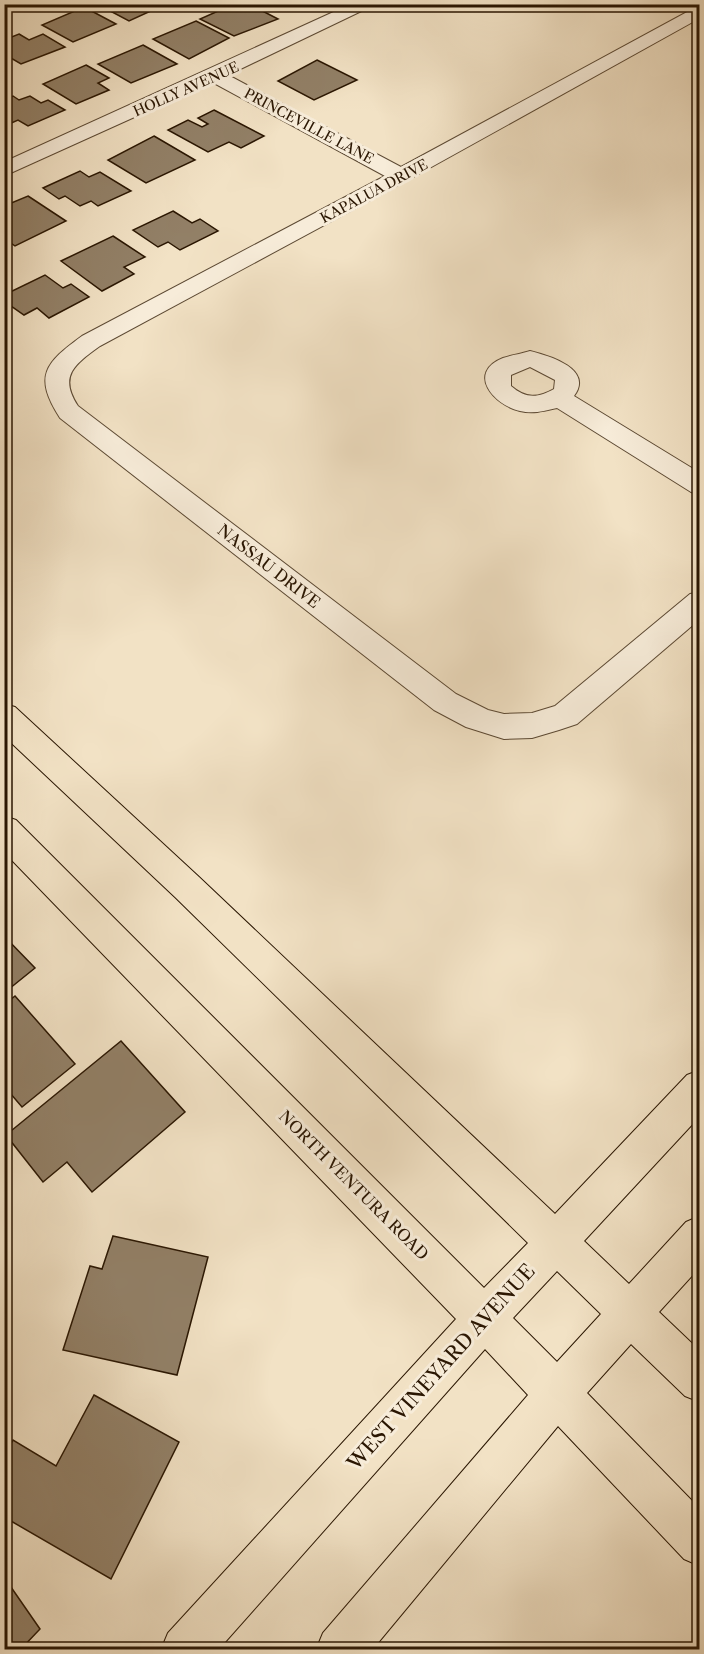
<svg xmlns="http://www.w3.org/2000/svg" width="704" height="1654" viewBox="0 0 704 1654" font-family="'Libre Caslon Text',serif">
	<rect width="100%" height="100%" fill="#f2e2c5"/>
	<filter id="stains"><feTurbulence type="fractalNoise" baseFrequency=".00333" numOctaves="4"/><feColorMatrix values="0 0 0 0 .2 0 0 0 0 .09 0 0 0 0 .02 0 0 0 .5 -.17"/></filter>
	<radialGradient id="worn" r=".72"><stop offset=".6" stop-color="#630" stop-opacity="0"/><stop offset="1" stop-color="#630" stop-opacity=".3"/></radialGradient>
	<!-- building -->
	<g fill="#928067" stroke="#2a1602" stroke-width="1.5">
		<polygon points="97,4 166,4 129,21"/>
		<polygon points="234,4 249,4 278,19 234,36 200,19"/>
		<polygon points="274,4 304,4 288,11"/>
		<polygon points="84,7 116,24 73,42 42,25"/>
		<polygon points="196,21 229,38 189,59 153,39"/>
		<polygon points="19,34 29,40 43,34 65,47 21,64 4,54 4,40"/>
		<polygon points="143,45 177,64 131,83 98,64"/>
		<polygon points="317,60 357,80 314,100 278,81"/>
		<polygon points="86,65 109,78 98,83 109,90 76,104 43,84"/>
		<polygon points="13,96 19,100 30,96 41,103 48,100 65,110 28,126 18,120 7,125 4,123 4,100"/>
		<polygon points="214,110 264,136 241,148 229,142 208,152 168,130 188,120 202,127 208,124 198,118"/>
		<polygon points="154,136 195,160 146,183 108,160"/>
		<polygon points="80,171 89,177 100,172 131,191 98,206 91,201 80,206 65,196 59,199 43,188"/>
		<polygon points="28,196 66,221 15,246 4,238 4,206"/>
		<polygon points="173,211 192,223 200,219 218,231 180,250 168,242 158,247 133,230"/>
		<polygon points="113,236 145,257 124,267 134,274 102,291 61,261"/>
		<polygon points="45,275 63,288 71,284 89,297 49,318 37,308 24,315 4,301 4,295"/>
		<polygon points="4,936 35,968 4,993"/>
		<polygon points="15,996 75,1064 22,1107 4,1086 4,1005"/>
		<polygon points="121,1041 185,1112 92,1192 67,1162 43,1182 6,1135"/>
		<polygon points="113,1236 208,1257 177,1375 63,1350 90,1266 102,1269"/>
		<polygon points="94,1395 179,1442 111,1579 4,1517 4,1455 13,1440 56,1466"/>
		<polygon points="4,1577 40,1629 20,1650 4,1650"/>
	</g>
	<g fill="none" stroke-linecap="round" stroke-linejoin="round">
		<!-- minor casing -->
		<g stroke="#5c4933" stroke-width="2">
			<g id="minor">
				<polygon points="4,4 26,4 4,14"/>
				<path d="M351,4H376L228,75L401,167L700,5V18L408,180L100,346C75,364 58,376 78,406L456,694L488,710L504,714L532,713L555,706L690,594L700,592V619L577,724L559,730L532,738L504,739L466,727L434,710L60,418C33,376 45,363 82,336L385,176L212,82L4,176V162Z"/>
				<path d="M530,351C550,356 594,369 574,396L700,473V495L691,492L557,408C544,411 533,414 520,411C494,405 466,373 503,358C511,355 521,354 530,351ZM530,367L555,380L554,389C538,398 526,399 511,386V375Z"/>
			</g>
		</g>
		<!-- major casing -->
		<g stroke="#2a1602" stroke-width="2">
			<path id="major" d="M4,704L15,707L199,877L555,1214L687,1075L700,1070V1116L584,1241L629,1284L686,1222L700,1216V1267L659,1312L700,1351V1402L685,1396L631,1344L587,1393L700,1509V1566L684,1559L558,1426L372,1650H316L323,1633L528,1395L485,1349L218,1650H161L168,1633L456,1319L4,852V816L16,820L484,1288L528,1243L175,897L4,736ZM557,1271L601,1314L557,1362L513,1318Z"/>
		</g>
		<!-- minor -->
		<use href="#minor" fill="#f7ecd9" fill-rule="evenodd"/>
		<!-- major -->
		<use href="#major" fill="#f2e2c5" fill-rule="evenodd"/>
	</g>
	<g text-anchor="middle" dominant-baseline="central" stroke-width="6" stroke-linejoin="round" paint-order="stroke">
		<!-- far-street labels -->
		<g font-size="14" fill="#2a1602" stroke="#f7ecd9">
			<text transform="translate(186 89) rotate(-24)">HOLLY AVENUE</text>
			<text transform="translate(309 126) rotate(28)">PRINCEVILLE LANE</text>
			<text transform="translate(374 191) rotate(-28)">KAPALUA DRIVE</text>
		</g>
		<!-- street labels -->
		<g font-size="16" fill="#2a1602" stroke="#f7ecd9">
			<text transform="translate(269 566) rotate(38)">NASSAU DRIVE</text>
			<text transform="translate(354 1185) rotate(45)">NORTH VENTURA ROAD</text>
		</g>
		<!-- near-street labels -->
		<g font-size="20" fill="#2a1602" stroke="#f7ecd9">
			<text transform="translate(441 1367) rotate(-48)">WEST VINEYARD AVENUE</text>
		</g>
	</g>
	<!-- margin -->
	<rect width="704" height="1654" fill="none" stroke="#f2e2c5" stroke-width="24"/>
	<rect x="6" y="6" width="692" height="1642" fill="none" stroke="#2a1602" stroke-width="3"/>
	<rect x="12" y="12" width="680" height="1630" fill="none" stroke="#2a1602" stroke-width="1.5"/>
	<rect width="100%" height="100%" filter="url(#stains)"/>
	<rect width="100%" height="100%" fill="url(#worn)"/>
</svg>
